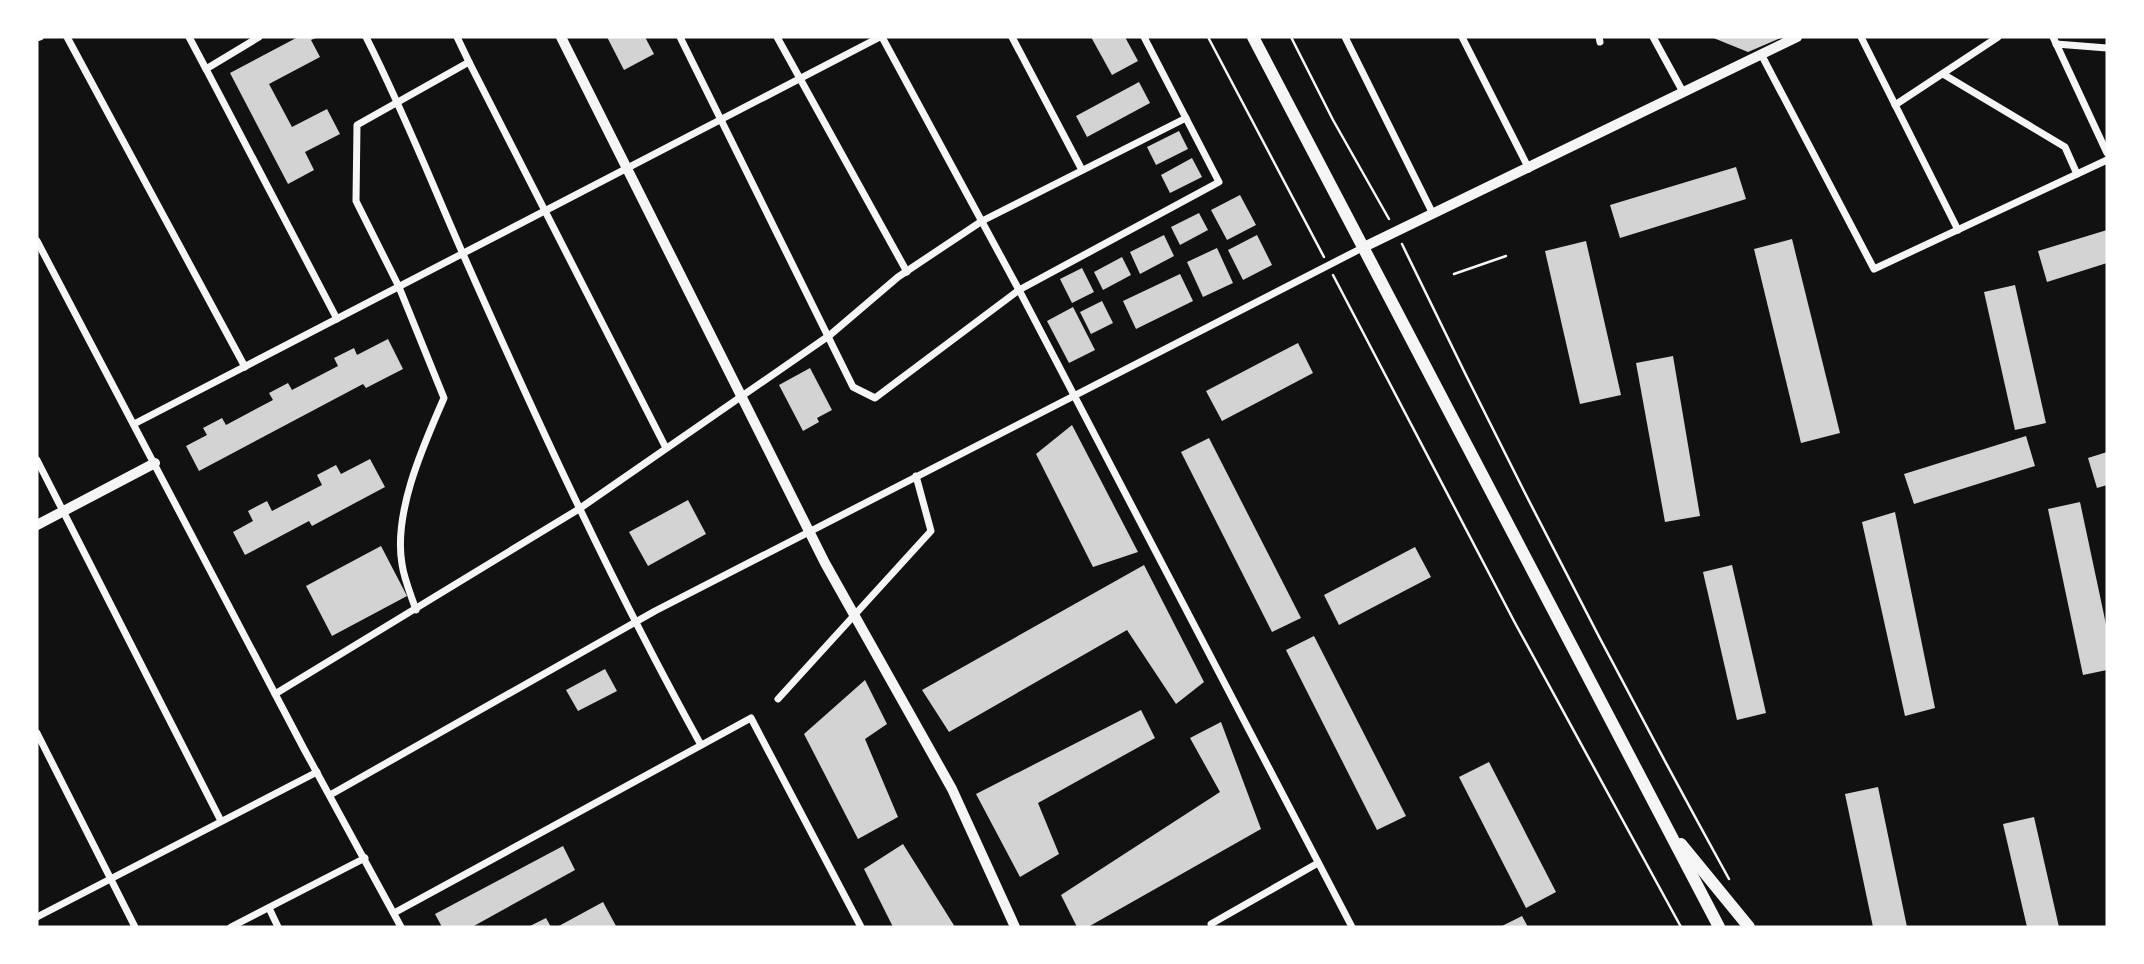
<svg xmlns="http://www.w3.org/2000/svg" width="2144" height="964" viewBox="0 0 2144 964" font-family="'PT Sans Narrow',sans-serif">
	<rect width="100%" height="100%" fill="#111"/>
	<!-- building -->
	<g fill="#d3d3d3">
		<polygon points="298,37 318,37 311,40 320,57 269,84 292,127 327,109 340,134 305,152 314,170 288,184 230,73"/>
		<polygon points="607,37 645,37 654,54 624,70"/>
		<polygon points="1091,37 1125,37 1138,61 1112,75"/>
		<polygon points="1711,37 1783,37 1748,52"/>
		<polygon points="1139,82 1150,103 1087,137 1076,116"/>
		<polygon points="1179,131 1188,149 1156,165 1147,147"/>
		<polygon points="1192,158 1202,177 1170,193 1161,175"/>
		<polygon points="1736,167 1746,199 1620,238 1610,205"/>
		<polygon points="1240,195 1256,225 1227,240 1211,210"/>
		<polygon points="1199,213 1208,230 1180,245 1171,227"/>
		<polygon points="2107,230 2107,263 2047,282 2038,251"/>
		<polygon points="1164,235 1174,256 1140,274 1130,252"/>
		<polygon points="1257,235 1272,265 1243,280 1228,250"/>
		<polygon points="1792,239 1840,433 1801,443 1754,249"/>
		<polygon points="1586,241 1621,395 1580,404 1545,251"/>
		<polygon points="1217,248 1233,283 1203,297 1187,262"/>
		<polygon points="1122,257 1131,275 1103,290 1094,272"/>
		<polygon points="1082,268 1094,292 1072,303 1060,279"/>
		<polygon points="1180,274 1193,301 1136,329 1123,301"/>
		<polygon points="2015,285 2046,423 2015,430 1984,292"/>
		<polygon points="1102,301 1113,323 1091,334 1080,312"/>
		<polygon points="1073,307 1095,350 1069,363 1047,321"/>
		<polygon points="388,339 403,369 366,388 363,384 199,471 186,446 207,435 203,428 222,418 226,425 273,400 269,393 288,383 292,390 338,366 334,358 354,348 357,355"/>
		<polygon points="1298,343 1313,373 1222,421 1206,391"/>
		<polygon points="1673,356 1700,516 1665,522 1636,363"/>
		<polygon points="810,368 832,410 817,418 819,422 803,431 779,385"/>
		<polygon points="1072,425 1138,552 1093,567 1036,454"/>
		<polygon points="2026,436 2035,466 1914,504 1904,474"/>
		<polygon points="1209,438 1301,618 1272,632 1181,452"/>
		<polygon points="2107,452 2107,485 2097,488 2088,458"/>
		<polygon points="370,459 385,487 312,526 309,521 245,555 233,532 253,521 248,511 267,501 272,511 322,485 317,475 336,465 341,474"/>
		<polygon points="688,500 706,534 648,566 629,532"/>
		<polygon points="2080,502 2107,629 2107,670 2083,675 2048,509"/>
		<polygon points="1895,512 1935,708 1905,716 1862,522"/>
		<polygon points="381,546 407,596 332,636 306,586"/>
		<polygon points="1415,547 1431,577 1339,625 1324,595"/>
		<polygon points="1144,565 1204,682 1176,704 1127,630 949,732 922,690"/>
		<polygon points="1732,565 1766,713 1737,720 1703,572"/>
		<polygon points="1314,636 1406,816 1377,830 1286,650"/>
		<polygon points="605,669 617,691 578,711 566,690"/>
		<polygon points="865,680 887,724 865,739 898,817 858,839 804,734"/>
		<polygon points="1141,710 1155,738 1038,803 1059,854 1020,877 976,794"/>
		<polygon points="1221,722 1261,829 1088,927 1077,927 1061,895 1220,792 1190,738"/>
		<polygon points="1489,762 1556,892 1526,908 1459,777"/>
		<polygon points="1878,787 1907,927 1873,927 1845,794"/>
		<polygon points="2034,817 2059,927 2027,927 2003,824"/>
		<polygon points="903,844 955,927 893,927 864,869"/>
		<polygon points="563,846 575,870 472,927 442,927 435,914"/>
		<polygon points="603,902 616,926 557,927"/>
		<polygon points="1522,916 1528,927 1500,927"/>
		<polygon points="546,918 551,927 528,927"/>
	</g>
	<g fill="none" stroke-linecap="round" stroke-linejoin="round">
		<!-- path -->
		<g stroke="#f5f5f5" stroke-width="2.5">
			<polyline points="1208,37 1324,257"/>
			<polyline points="1291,37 1333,120 1389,219"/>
			<path d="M1402,244C1505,458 1614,670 1729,879"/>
			<polyline points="1454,274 1506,256"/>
			<polyline points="1333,275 1515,623 1681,927"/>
		</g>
		<!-- minor -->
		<g stroke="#f5f5f5" stroke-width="7">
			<polyline points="67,37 245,367"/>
			<polyline points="189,37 206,69 259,37"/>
			<path d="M366,37C402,108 431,181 463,254C537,421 613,586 701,745"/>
			<polyline points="680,37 853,387 875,398 1019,290 1219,182 1144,37"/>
			<polyline points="777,37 907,272"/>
			<polyline points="882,37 1019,290 1352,927"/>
			<polyline points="1012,37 1082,170"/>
			<polyline points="1345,37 1433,214"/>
			<polyline points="1462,37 1529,169"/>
			<polyline points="1599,37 1600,42"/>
			<polyline points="1653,37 1683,92"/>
			<polyline points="1861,37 1958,230"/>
			<polyline points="2053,37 2107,153"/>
			<polyline points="37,38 40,37"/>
			<polyline points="2056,44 2107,48"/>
			<polyline points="1761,54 1874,269 2107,160"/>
			<polyline points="469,62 666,448"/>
			<polyline points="206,69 337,319"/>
			<polyline points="1943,74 2065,147 2077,174"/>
			<polyline points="1895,105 1998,37"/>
			<polyline points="37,241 304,749 401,927"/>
			<polyline points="134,424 880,37"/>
			<polyline points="37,460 221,821"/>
			<path d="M416,610C411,595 404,579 402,564C393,512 424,444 444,398L399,287L356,201L357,125L469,62L457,37"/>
			<polyline points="275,694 579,509 830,335 898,277 982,221 1186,118"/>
			<polyline points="778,699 931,531 916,476"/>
			<polyline points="37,733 135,927"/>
			<polyline points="330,795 655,611 1364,247"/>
			<polyline points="269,908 278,927"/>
			<polyline points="394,913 751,718 861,927"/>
			<polyline points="37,917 317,772"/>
			<polyline points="231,927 365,858"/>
			<polyline points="1212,927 1211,924 1318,863"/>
		</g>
		<!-- tertiary -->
		<g stroke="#f5f5f5" stroke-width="10">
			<polyline points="561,37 825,563 952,789 1015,927"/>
			<polyline points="1364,247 1797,37"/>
			<polyline points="37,525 155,463"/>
		</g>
		<!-- primary -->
		<g stroke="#f5f5f5" stroke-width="12">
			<polyline points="1253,37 1719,927"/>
			<polyline points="1681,844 1749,927"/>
		</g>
	</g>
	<!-- border -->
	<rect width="2144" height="964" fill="none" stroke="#ffffff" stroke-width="77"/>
</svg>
